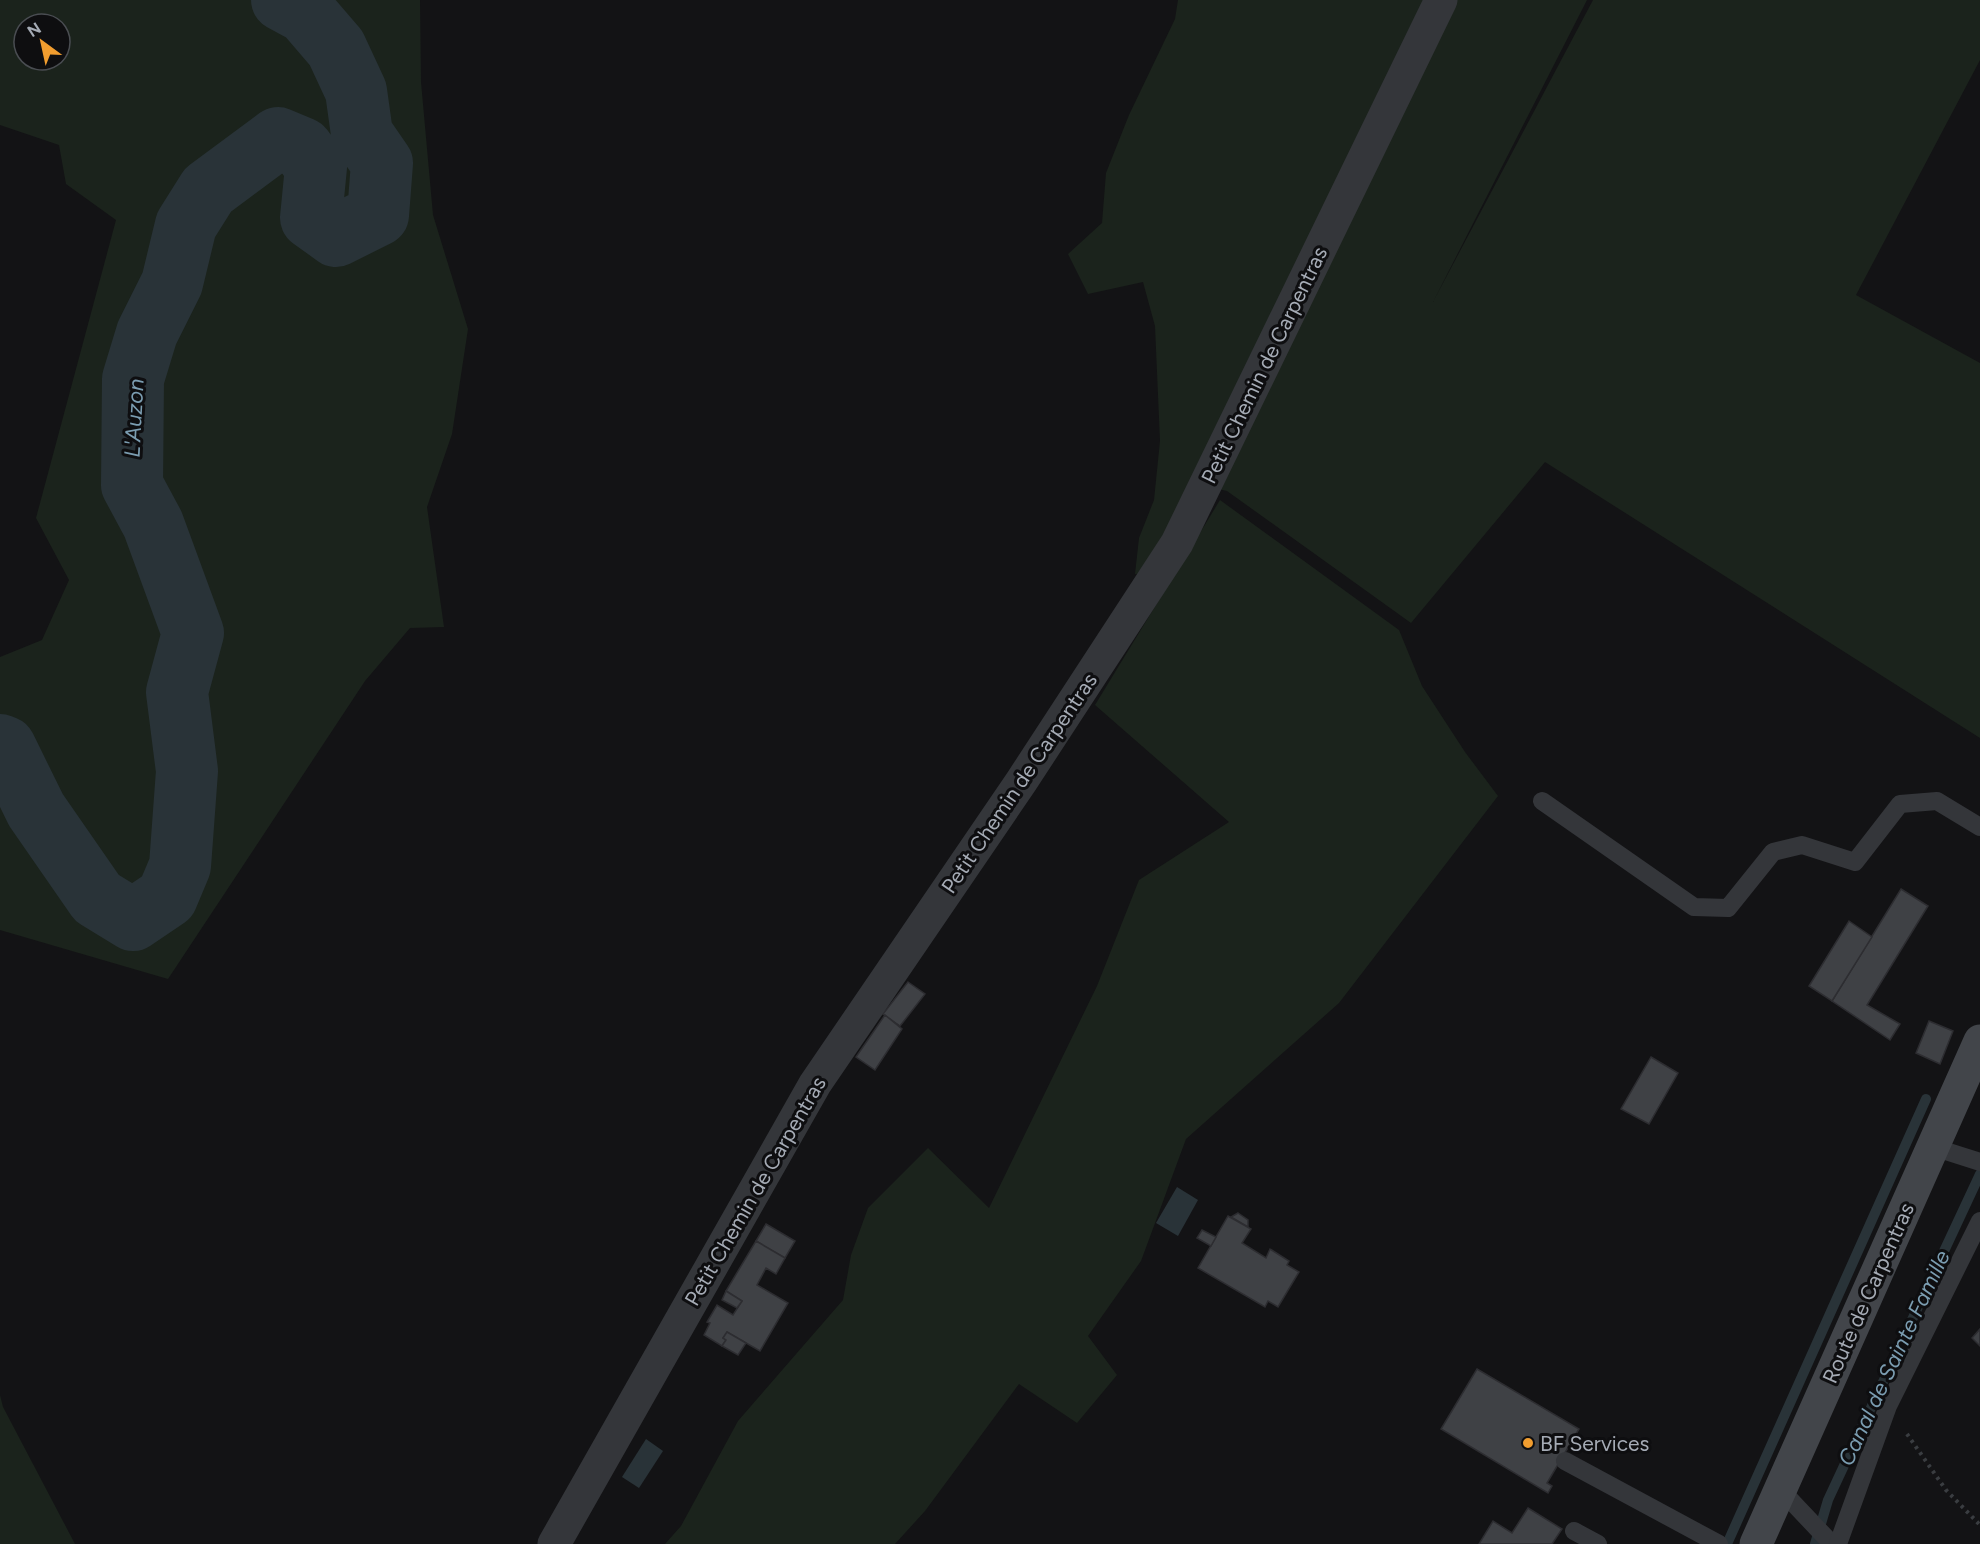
<svg xmlns="http://www.w3.org/2000/svg" width="1980" height="1544" viewBox="0 0 1980 1544" font-family="Figtree,sans-serif">
	<rect width="100%" height="100%" fill="#131315"/>
	<!-- green -->
	<g fill="#1b231c" fill-rule="evenodd">
		<path d="M0,0H420L421,82L433,215L468,329L452,434L427,507L444,627L410,628L365,681L168,979L0,930V657L42,640L69,580L36,518L116,220L66,184L59,145L0,125ZM24,24H60V60H24Z"/>
		<polygon points="1178,0 1587,0 1433,302 1593,0 1980,0 1980,60 1856,295 1980,363 1980,738 1545,462 1411,623 1227,491 1193,483 1144,573 1135,574 1139,538 1154,500 1160,441 1155,326 1143,282 1088,294 1068,254 1102,223 1106,173 1129,115 1175,19"/>
		<polygon points="1220,500 1399,630 1422,686 1465,752 1498,796 1339,1003 1186,1139 1141,1261 1088,1336 1117,1375 1077,1423 1019,1384 925,1511 895,1544 665,1544 681,1526 738,1421 843,1300 851,1255 868,1208 928,1148 989,1208 1097,986 1139,880 1229,822 1095,705"/>
		<polygon points="0,1395 3,1407 75,1544 0,1544"/>
	</g>
	<!-- water -->
	<g fill="#293338">
		<polygon points="1177,1187 1198,1200 1178,1236 1156,1223"/>
		<polygon points="646,1439 663,1451 639,1488 622,1477"/>
	</g>
	<g fill="none" stroke-linecap="round" stroke-linejoin="round">
		<!-- stream -->
		<g stroke="#293338" stroke-width="10">
			<polyline points="1727,1544 1926,1099"/>
			<polyline points="1815,1544 1828,1500 1980,1174"/>
		</g>
		<!-- river -->
		<polyline stroke="#293338" stroke-width="62" points="0,745 5,747 36,810 97,898 133,920 167,897 180,866 187,771 177,692 193,633 153,524 132,485 133,379 147,333 172,283 186,225 208,190 278,138 302,148 316,167 311,218 336,236 378,215 382,163 362,134 356,91 336,48 306,13 282,0"/>
	</g>
	<!-- building -->
	<g fill="#3f4145" stroke="#2d2d31" stroke-width="1.5">
		<polygon points="1901,889 1928,906 1867,1005 1900,1024 1890,1040 1832,1001"/>
		<polygon points="1849,921 1872,937 1832,1001 1809,986"/>
		<polygon points="908,982 925,994 900,1026 883,1014"/>
		<polygon points="885,1015 902,1029 875,1070 856,1057"/>
		<polygon points="1929,1021 1953,1031 1940,1064 1916,1053"/>
		<polygon points="1651,1057 1678,1073 1649,1124 1621,1109"/>
		<polygon points="1238,1213 1248,1220 1248,1227 1231,1217"/>
		<polygon points="1228,1216 1251,1229 1242,1243 1266,1258 1270,1249 1289,1261 1287,1265 1299,1272 1278,1307 1268,1301 1265,1307 1198,1268"/>
		<polygon points="766,1224 795,1241 785,1258 756,1241"/>
		<polygon points="1202,1230 1216,1237 1211,1246 1197,1238"/>
		<polygon points="756,1241 785,1258 776,1274 766,1268 757,1285 788,1303 760,1351 727,1332 723,1338 726,1340 722,1346 704,1335 710,1323 707,1322 717,1305 733,1315 742,1301 726,1291"/>
		<polygon points="726,1291 742,1301 737,1308 722,1300"/>
		<polygon points="1980,1329 1980,1346 1972,1338"/>
		<polygon points="727,1332 746,1343 738,1355 722,1346 726,1340 723,1338"/>
		<polygon points="1477,1369 1579,1429 1547,1483 1552,1486 1548,1493 1441,1429"/>
		<polygon points="1528,1508 1562,1529 1552,1544 1479,1544 1493,1521 1512,1533"/>
	</g>
	<g fill="none" stroke-linecap="round" stroke-linejoin="round">
		<!-- path -->
		<polyline stroke="#3a3d41" stroke-width="4" stroke-dasharray="3 4.5" stroke-linecap="butt" points="1907,1434 1946,1490 1980,1525"/>
		<!-- service -->
		<g stroke="#34363a" stroke-width="18">
			<polyline points="1542,801 1694,907 1728,908 1773,852 1802,845 1855,862 1900,804 1937,801 1980,827"/>
			<polyline points="1933,1147 1980,1162"/>
			<polyline points="1565,1461 1719,1544"/>
			<polyline points="1780,1489 1832,1544"/>
			<polyline points="1574,1531 1598,1544"/>
			<polyline points="1838,1544 1888,1406 1980,1221"/>
		</g>
		<!-- minor -->
		<polyline stroke="#34363a" stroke-width="33" points="554,1544 815,1084 1021,782 1177,543 1441,0"/>
		<!-- secondary -->
		<polyline stroke="#42454a" stroke-width="33" points="1756,1544 1980,1041"/>
	</g>
	<!-- markers -->
	<circle fill="#f19d2f" stroke="#0e0e10" stroke-width="2" cx="1528" cy="1443" r="6"/>
	<g text-anchor="middle" dominant-baseline="central" stroke-width="6" stroke-linejoin="round" paint-order="stroke">
		<!-- street labels -->
		<g font-size="21" fill="#a5abb5" stroke="#0e0e10">
			<text transform="translate(1264 365) rotate(-64)">Petit Chemin de Carpentras</text>
			<text transform="translate(1019 783) rotate(-56)">Petit Chemin de Carpentras</text>
			<text transform="translate(755 1191) rotate(-60)">Petit Chemin de Carpentras</text>
			<text transform="translate(1868 1293) rotate(-66)">Route de Carpentras</text>
		</g>
		<!-- poi labels -->
		<g font-size="21" fill="#a5abb5" stroke="#0e0e10" text-anchor="start">
			<text x="1540" y="1443">BF Services</text>
		</g>
		<!-- water labels -->
		<g font-size="22" font-style="italic" fill="#7b9db1" stroke="#0e0e10">
			<text transform="translate(134 418) rotate(-87)">L'Auzon</text>
			<text transform="translate(1894 1358) rotate(-65)">Canal de Sainte Famille</text>
		</g>
	</g>
	<!-- north arrow -->
	<g transform="translate(42 42) rotate(327)"><circle r="28" fill="#0e0e10" stroke="#4a4d52" stroke-width="1.5"/>
	<path d="M0-4.5L10 22L0 15L-10 22Z" fill="#f19d2f"/>
	<text y="-9" font-size="16" font-weight="bold" text-anchor="middle" fill="#a5abb5">N</text>
	</g>
</svg>
